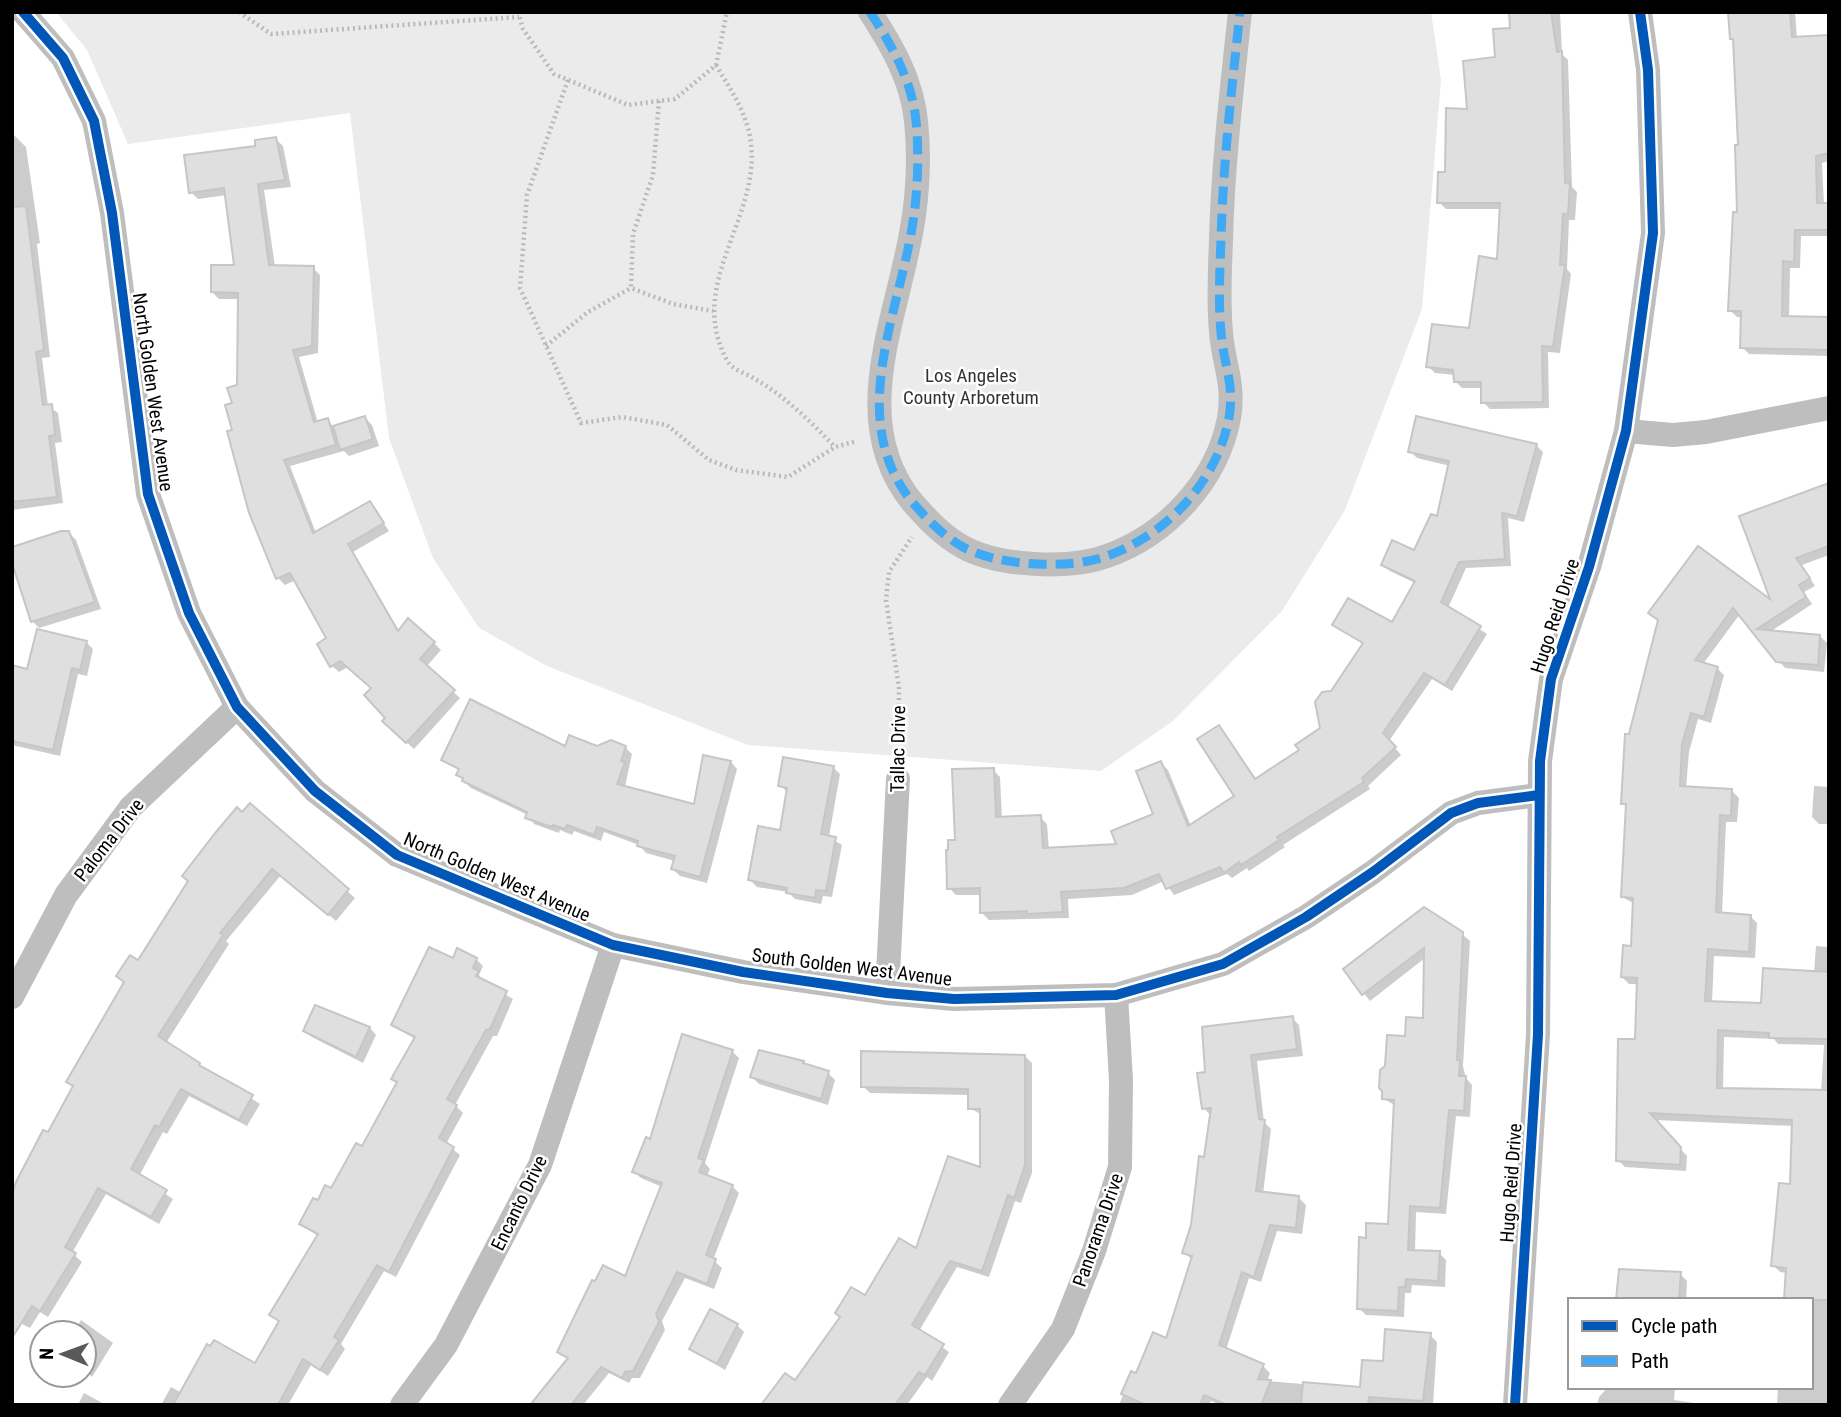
<svg xmlns="http://www.w3.org/2000/svg" width="1841" height="1417" viewBox="0 0 1841 1417" font-family="'Roboto Condensed',sans-serif">
	<rect width="100%" height="100%" fill="#fff"/>
	<!-- green -->
	<polygon fill="#ebebeb" points="56,12 1431,12 1441,80 1422,309 1345,510 1282,611 1173,721 1101,771 748,745 547,666 479,628 433,558 389,438 350,113 128,144 87,50"/>
	<!-- shadow -->
	<g fill="#0003" fill-rule="evenodd">
		<polygon points="1511,12 1560,12 1562,54 1568,60 1572,187 1577,192 1575,220 1569,220 1567,269 1571,274 1560,353 1548,352 1549,408 1490,409 1483,402 1483,388 1462,388 1455,381 1455,375 1435,373 1428,366 1471,330 1499,261 1501,209 1446,209 1439,202 1468,111 1512,30"/>
		<polygon points="1730,12 1795,12 1797,39 1829,37 1829,161 1822,163 1824,205 1829,205 1829,236 1801,236 1800,268 1790,268 1789,318 1829,319 1829,356 1749,354 1742,347 1742,317 1737,317 1730,310 1739,214 1735,41"/>
		<polygon points="12,133 26,147 40,243 37,244 50,357 42,358 48,406 58,413 62,442 55,443 63,503 12,510"/>
		<polygon points="276,139 283,146 291,187 264,190 275,267 313,268 320,275 318,353 299,357 318,423 327,420 334,427 365,418 372,425 379,446 349,456 344,451 290,466 316,533 370,503 389,531 353,552 399,631 434,643 441,650 426,667 460,698 414,749 391,728 373,688 348,667 339,672 332,666 329,639 296,580 285,585 278,578 235,431 240,299 219,299 212,292 236,267 227,195 198,199 191,192 257,147"/>
		<polygon points="1536,445 1543,452 1524,522 1508,518 1511,566 1466,568 1448,608 1487,634 1452,691 1432,679 1389,741 1401,755 1368,786 1370,789 1283,845 1285,847 1249,871 1247,868 1232,878 1227,874 1174,895 1164,881 1132,895 1068,899 1069,918 989,920 982,913 982,895 956,895 949,888 957,842 993,770 1000,777 1002,819 1040,817 1047,824 1049,850 1119,845 1155,815 1161,763 1168,770 1191,826 1237,796 1219,727 1257,780 1301,750 1322,729 1332,692 1364,645 1334,625 1392,624 1415,583 1390,571 1383,564 1414,553 1438,519 1450,466 1417,458 1410,451"/>
		<path d="M1828,485L1829,555L1802,565L1815,586L1804,592L1812,604L1770,632L1820,636L1827,643L1824,672L1785,668L1740,614L1703,664L1717,668L1724,675L1711,723L1698,719L1689,752L1686,788L1732,791L1739,798L1737,822H1726L1722,914L1750,916L1757,923L1755,958L1714,956L1712,1003L1763,1005L1814,973L1816,946L1828,947L1829,930V1405H1777L1778,1387H1811V1300L1787,1273L1780,1272L1773,1265L1791,1186L1794,1126L1654,1120L1687,1156L1686,1171L1625,1167L1618,1160L1637,1041L1639,984H1629L1622,977L1632,948L1635,904L1622,897L1627,807L1623,803L1630,736L1659,621L1651,613L1774,604ZM1724,1037L1774,1039L1778,1044L1824,1045L1821,1092L1723,1090Z"/>
		<polygon points="69,533 76,540 101,609 39,628 32,621"/>
		<polygon points="86,642 93,649 87,676 78,674 60,756 12,745 12,667 29,671"/>
		<polygon points="625,747 632,754 625,787 695,806 731,762 737,769 707,883 680,876 673,869 675,861 646,853 639,845 604,832 601,841 574,831 572,835 560,830 559,833 534,824 528,815 471,788 458,775 460,771 443,760 566,749"/>
		<polygon points="833,767 840,774 829,837 842,845 832,897 823,896 821,904 795,899 788,892 757,887 750,880 782,832 787,792 780,785"/>
		<polygon points="1814,786 1829,787 1829,824 1819,824 1812,817"/>
		<polygon points="250,805 355,898 336,921 281,875 226,941 229,944 166,1043 260,1104 247,1126 189,1096 167,1134 163,1132 139,1176 173,1199 159,1224 106,1194 72,1253 82,1262 48,1317 40,1312 30,1328 12,1319 48,1134 74,1088 69,1082 125,983 118,976 138,962"/>
		<polygon points="1462,934 1470,941 1463,1066 1466,1078 1472,1085 1470,1117 1456,1116 1446,1214 1416,1212 1415,1252 1439,1253 1446,1260 1445,1287 1412,1285 1411,1293 1405,1293 1404,1317 1366,1315 1359,1308 1367,1239 1389,1226 1396,1106 1384,1099 1406,1038 1424,1020 1425,958 1370,1001 1345,970"/>
		<polygon points="476,959 483,966 479,975 484,982 513,999 497,1036 493,1036 455,1105 463,1113 446,1144 460,1155 396,1277 384,1271 341,1344 345,1349 328,1376 311,1365 288,1405 161,1405 171,1387 182,1393 256,1365 280,1323 271,1315 319,1237 301,1224 332,1191 362,1148 398,1083 394,1079 415,1039 393,1025 453,961"/>
		<polygon points="316,1007 370,1028 376,1035 363,1063 312,1037 305,1030"/>
		<polygon points="1292,1018 1299,1025 1303,1056 1257,1061 1264,1122 1271,1129 1263,1194 1299,1198 1306,1205 1302,1234 1277,1231 1261,1282 1249,1278 1226,1350 1263,1366 1270,1373 1267,1381 1362,1389 1384,1363 1430,1335 1437,1342 1433,1405 1221,1405 1211,1401 1209,1405 1119,1405 1132,1373 1137,1375 1168,1340 1193,1260 1184,1253 1206,1159 1211,1116 1204,1108 1207,1073"/>
		<polygon points="732,1051 739,1058 705,1163 710,1169 707,1176 732,1186 739,1193 713,1260 722,1268 714,1289 685,1278 662,1321 665,1330 640,1378 632,1378 629,1383 609,1373 583,1405 539,1405 569,1360 559,1352 626,1279 662,1187 641,1178 634,1172 651,1141"/>
		<polygon points="1025,1056 1032,1063 1032,1173 1021,1203 1015,1201 989,1277 957,1267 919,1331 949,1352 932,1381 927,1377 907,1405 764,1405 795,1382 842,1318 917,1251 981,1169 982,1115 970,1108 970,1095 870,1093 863,1086"/>
		<polygon points="803,1062 828,1073 835,1080 828,1105 759,1084 752,1077"/>
		<polygon points="1680,1274 1687,1281 1686,1300 1618,1300"/>
		<polygon points="81,1320 113,1343 92,1377 84,1369 84,1333 73,1333"/>
		<polygon points="737,1325 744,1332 725,1370 691,1349"/>
		<polygon points="1608,1387 1675,1387 1674,1400 1709,1405 1597,1405 1599,1397"/>
		<polygon points="84,1393 106,1405 78,1405"/>
	</g>
	<!-- building -->
	<g fill="#dfdfdf" stroke="#c6c6c6" stroke-width="2">
		<polygon points="1509,12 1551,12 1557,52 1562,51 1565,183 1570,184 1568,214 1563,214 1560,265 1565,265 1553,347 1542,346 1543,402 1481,403 1481,382 1454,382 1453,370 1426,367 1432,324 1469,328 1479,256 1497,259 1500,203 1437,203 1438,172 1445,172 1446,108 1467,109 1463,61 1495,57 1493,29 1510,28"/>
		<polygon points="1728,12 1790,12 1792,37 1829,35 1829,153 1816,156 1817,203 1829,203 1829,230 1795,230 1794,262 1783,261 1782,316 1829,317 1829,350 1740,348 1741,311 1728,311 1733,212 1737,212 1735,145 1738,145 1733,39 1730,39"/>
		<polygon points="276,137 285,180 258,184 269,265 314,266 312,346 293,350 314,422 328,418 336,445 284,460 313,533 370,501 384,523 348,544 398,631 408,618 435,642 420,659 455,690 406,743 382,721 385,718 364,695 371,688 340,661 330,667 317,644 326,638 290,573 276,579 249,513 227,431 232,430 225,405 232,403 227,388 237,385 238,293 211,292 211,265 234,265 224,188 189,193 184,155 255,146 255,140"/>
		<polygon points="26,206 44,350 36,352 43,405 52,404 55,435 49,436 57,497 12,502 12,207"/>
		<polygon points="365,416 373,439 340,450 333,426"/>
		<polygon points="1416,416 1537,444 1517,516 1502,513 1505,559 1459,562 1441,602 1481,626 1445,685 1424,673 1383,733 1396,747 1362,778 1364,782 1277,837 1279,840 1241,865 1239,862 1224,873 1220,867 1166,889 1159,874 1124,888 1061,892 1063,912 1027,914 1027,911 980,913 980,888 947,889 946,850 948,850 948,840 955,840 952,769 994,768 996,817 1041,815 1043,848 1116,844 1111,831 1153,814 1136,771 1161,761 1188,826 1234,796 1197,739 1219,725 1255,779 1299,750 1295,745 1320,728 1315,702 1322,692 1331,691 1363,643 1332,625 1348,598 1392,622 1415,581 1381,565 1392,540 1414,550 1431,514 1437,516 1449,461 1408,452"/>
		<polygon points="1829,483 1829,546 1796,558 1810,578 1799,585 1806,597 1757,629 1820,635 1818,665 1776,662 1733,608 1695,660 1718,667 1704,717 1691,713 1682,744 1680,786 1732,789 1731,816 1720,815 1716,912 1751,915 1749,952 1708,949 1705,1001 1761,1003 1763,968 1829,972 1829,1039 1769,1038 1769,1033 1718,1030 1717,1088 1829,1090 1829,1300 1784,1300 1786,1268 1771,1266 1779,1183 1790,1184 1792,1120 1650,1113 1681,1147 1680,1165 1616,1161 1618,1039 1635,1039 1637,978 1621,977 1623,945 1631,946 1633,898 1621,897 1626,804 1621,804 1625,734 1629,734 1658,620 1648,613 1698,546 1770,599 1739,516"/>
		<polygon points="61,531 69,531 95,602 31,622 12,563 12,547"/>
		<polygon points="37,629 87,641 80,670 72,668 53,750 12,741 12,665 27,669"/>
		<polygon points="470,699 565,746 569,735 597,746 611,740 626,746 621,761 625,762 617,784 694,804 703,755 731,761 700,877 671,869 675,856 637,846 638,841 597,827 594,835 567,825 565,829 553,825 552,827 525,818 527,812 462,781 463,778 456,775 459,769 441,760"/>
		<polygon points="783,757 834,766 821,834 836,837 826,891 816,890 815,898 786,893 787,888 748,880 758,826 780,830 787,788 778,786"/>
		<polygon points="250,803 349,889 328,915 272,869 220,933 223,935 158,1036 200,1063 199,1065 253,1095 239,1120 181,1089 159,1127 155,1125 131,1169 167,1190 151,1217 98,1188 65,1247 76,1253 40,1311 32,1306 12,1338 12,1195 16,1182 43,1130 48,1132 73,1086 66,1082 124,982 116,976 130,955 138,960 188,881 182,876 216,832 237,807 242,812"/>
		<polygon points="1424,907 1463,932 1457,1060 1460,1060 1459,1076 1466,1076 1464,1111 1449,1110 1440,1208 1410,1206 1408,1250 1440,1251 1438,1281 1406,1279 1405,1287 1399,1287 1398,1311 1357,1309 1359,1237 1366,1238 1366,1223 1388,1224 1394,1100 1382,1099 1382,1091 1379,1088 1380,1070 1385,1066 1387,1035 1405,1036 1406,1017 1423,1018 1424,948 1362,995 1343,969"/>
		<polygon points="429,947 453,958 457,948 477,958 473,968 479,971 476,976 507,991 490,1029 486,1030 447,1099 457,1105 439,1138 454,1147 389,1272 377,1265 334,1337 339,1340 320,1370 303,1359 278,1405 173,1405 207,1344 210,1346 214,1340 255,1363 279,1321 269,1315 318,1234 299,1224 313,1198 318,1200 325,1185 331,1188 356,1143 362,1146 397,1082 391,1079 415,1037 391,1025"/>
		<polygon points="315,1005 370,1027 356,1057 303,1031"/>
		<polygon points="1293,1016 1297,1049 1251,1055 1259,1119 1265,1120 1256,1191 1299,1196 1296,1228 1270,1225 1254,1277 1242,1272 1219,1345 1264,1364 1258,1379 1271,1380 1261,1405 1227,1405 1204,1395 1200,1405 1146,1405 1121,1394 1131,1371 1136,1373 1153,1332 1166,1338 1192,1256 1182,1253 1191,1225 1199,1156 1204,1157 1211,1108 1202,1109 1197,1073 1205,1072 1202,1027"/>
		<polygon points="682,1034 733,1050 698,1158 704,1160 699,1172 733,1185 706,1255 716,1259 707,1284 677,1272 656,1314 659,1322 633,1371 625,1372 622,1378 601,1367 571,1405 530,1405 568,1358 557,1352 592,1280 595,1281 603,1265 625,1276 662,1183 632,1172 646,1137 650,1139"/>
		<polygon points="759,1050 804,1061 803,1063 829,1071 821,1099 750,1077"/>
		<polygon points="861,1051 1025,1055 1025,1165 1014,1198 1008,1195 982,1271 950,1261 912,1325 944,1344 925,1375 919,1372 895,1405 761,1405 785,1373 795,1380 840,1317 835,1313 851,1287 865,1295 899,1238 916,1248 948,1156 980,1167 980,1109 968,1109 968,1089 861,1087"/>
		<polygon points="1619,1269 1681,1272 1679,1299 1616,1300"/>
		<polygon points="710,1309 738,1324 717,1364 689,1349"/>
		<polygon points="1385,1329 1431,1333 1423,1401 1369,1397 1368,1405 1301,1405 1303,1382 1360,1387 1362,1360 1383,1361"/>
	</g>
	<g fill="none" stroke-linecap="round" stroke-linejoin="round">
		<!-- path -->
		<g stroke="#b9b9b9" stroke-width="4.5" stroke-dasharray="2 3.5" stroke-linecap="butt">
			<polyline points="239,12 271,34 519,17"/>
			<polyline points="518,12 523,29 554,74 628,105 675,99 716,65 727,12"/>
			<path d="M716,65C729,87 743,107 749,132C768,213 682,282 728,362C733,370 747,374 755,379C786,397 810,421 835,447"/>
			<polyline points="568,80 527,195 520,288 581,423 622,417 667,425 709,460 736,470 788,477 835,447 857,441"/>
			<polyline points="659,101 653,175 633,234 631,288 673,304 713,311"/>
			<polyline points="546,346 588,312 631,288"/>
			<polyline points="898,755 899,688 886,600 889,572 912,537"/>
		</g>
		<!-- street -->
		<g stroke="#bebebe" stroke-width="24">
			<polyline points="23,12 63,58 94,121 112,213 148,494 189,613 237,707 315,791 397,855 613,945 743,972 887,993 954,999 1116,995 1223,964 1306,917 1373,872 1451,813 1478,803 1539,795"/>
			<path d="M870,12C892,46 912,80 916,121C919,150 918,186 914,215C902,309 843,418 913,503C928,520 943,536 963,547C997,566 1070,570 1107,556C1166,535 1217,482 1229,418C1235,383 1223,363 1221,332C1218,301 1220,270 1221,239C1223,163 1232,87 1240,12"/>
			<polyline points="1626,431 1673,435 1706,432 1829,408"/>
			<polyline points="887,993 898,779"/>
			<polyline points="12,997 66,895 131,807 237,707"/>
			<polyline points="402,1405 446,1345 540,1165 613,945"/>
			<polyline points="1010,1405 1063,1329 1094,1251 1120,1167 1121,1080 1116,995"/>
			<polyline points="1515,1405 1538,1034 1540,761 1551,679 1589,567 1626,431 1653,233 1648,70 1640,12"/>
		</g>
		<!-- quiet -->
		<path stroke="#3fa9f5" stroke-width="9" stroke-dasharray="18 9" stroke-linecap="butt" d="M870,12C892,46 912,80 916,121C919,150 918,186 914,215C902,309 843,418 913,503C928,520 943,536 963,547C997,566 1070,570 1107,556C1166,535 1217,482 1229,418C1235,383 1223,363 1221,332C1218,301 1220,270 1221,239C1223,163 1232,87 1240,12"/>
		<!-- cycleway casing -->
		<g stroke="#fff" stroke-width="15">
			<g id="cycleway">
				<polyline points="23,12 63,58 94,121 112,213 148,494 189,613 237,707 315,791 397,855 613,945 743,972 887,993 954,999 1116,995 1223,964 1306,917 1373,872 1451,813 1478,803 1539,795"/>
				<polyline points="1515,1405 1538,1034 1540,761 1551,679 1589,567 1626,431 1653,233 1648,70 1640,12"/>
			</g>
		</g>
		<!-- cycleway -->
		<use href="#cycleway" stroke="#0057b8" stroke-width="10"/>
	</g>
	<g text-anchor="middle" dominant-baseline="central" stroke-width="5" stroke-linejoin="round" paint-order="stroke">
		<!-- park labels -->
		<g font-size="19" fill="#323232" stroke="#fff">
			<text x="971" y="375">Los Angeles<tspan x="971" dy="22">County Arboretum</tspan></text>
		</g>
		<!-- street labels -->
		<g font-size="19" fill="#000" stroke="#fff">
			<text transform="translate(153 392) rotate(82)">North Golden West Avenue</text>
			<text transform="translate(1555 616) rotate(-72)">Hugo Reid Drive</text>
			<text transform="translate(898 749) rotate(-89)">Tallac Drive</text>
			<text transform="translate(109 840) rotate(-52)">Paloma Drive</text>
			<text transform="translate(497 877) rotate(23)">North Golden West Avenue</text>
			<text transform="translate(852 967) rotate(7)">South Golden West Avenue</text>
			<text transform="translate(1511 1183) rotate(-86)">Hugo Reid Drive</text>
			<text transform="translate(519 1203) rotate(-64)">Encanto Drive</text>
			<text transform="translate(1098 1230) rotate(-71)">Panorama Drive</text>
		</g>
	</g>
	<!-- border -->
	<rect width="1841" height="1417" fill="none" stroke="#000000" stroke-width="28"/>
	<!-- legend -->
	<rect x="1568" y="1298" width="245" height="91" fill="#ffffff" stroke="#999999" stroke-width="2"/>
	<rect x="1582" y="1321" width="35" height="10" fill="#0057b8" stroke="#999999" stroke-width="2"/>
	<text x="1631" y="1333" font-size="21" fill="#000000">Cycle path</text>
	<rect x="1582" y="1356" width="35" height="10" fill="#3fa9f5" stroke="#999999" stroke-width="2"/>
	<text x="1631" y="1368" font-size="21" fill="#000000">Path</text>
	<!-- north arrow -->
	<g transform="translate(63 1354) rotate(271)"><circle r="33" fill="#ffffff" stroke="#999999" stroke-width="2"/>
	<path d="M0-5L12 26L0 18L-12 26Z" fill="#595959"/>
	<text y="-10" font-size="19" font-weight="bold" text-anchor="middle" fill="#000000">N</text>
	</g>
</svg>
